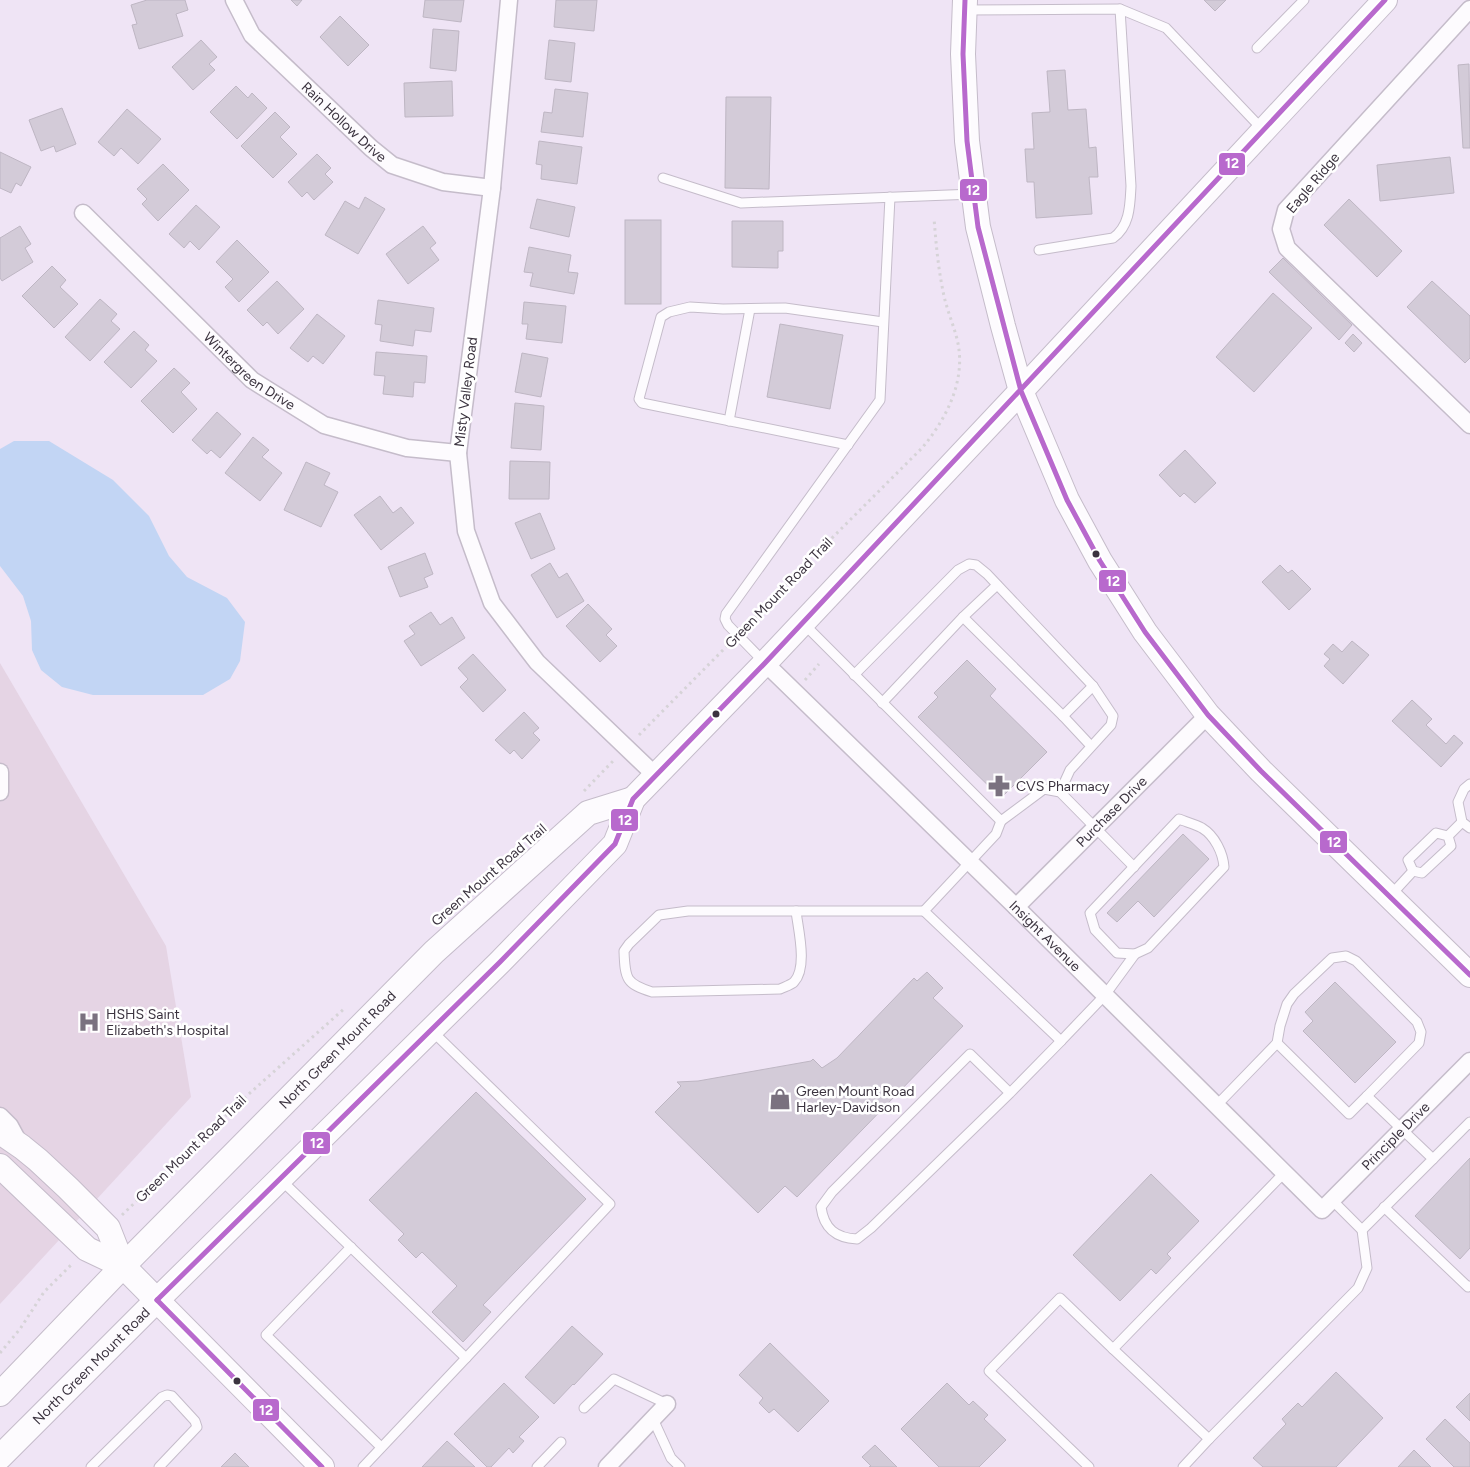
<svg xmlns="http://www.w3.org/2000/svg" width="1470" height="1467" viewBox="0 0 1470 1467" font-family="Figtree,sans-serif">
	<rect width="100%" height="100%" fill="#efe4f5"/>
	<!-- medical -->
	<polygon fill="#e5d4e4" points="0,663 166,946 191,1097 0,1304"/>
	<!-- water -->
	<polygon fill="#c2d5f4" points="14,441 49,441 113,480 149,516 169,556 187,577 227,598 245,622 240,661 230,679 203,695 93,695 62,687 41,670 32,650 31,621 23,596 0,566 0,449"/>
	<!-- building -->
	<g fill="#d3cbd8" stroke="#beb6c3">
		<polygon points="147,0 185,0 188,10 176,14 183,36 139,49 132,25 137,24 131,5"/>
		<polygon points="291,0 302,0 297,6"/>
		<polygon points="425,0 464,0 461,22 423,17"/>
		<polygon points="556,0 597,0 594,31 554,27"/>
		<polygon points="1204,0 1226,0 1215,11"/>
		<polygon points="340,16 369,45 348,66 320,37"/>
		<polygon points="433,29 459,31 456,71 430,68"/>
		<polygon points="201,40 217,57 209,64 215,70 193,90 172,67"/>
		<polygon points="549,40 575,43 571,82 545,79"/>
		<polygon points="1469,64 1470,148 1463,148 1458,65"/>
		<polygon points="1065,70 1068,110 1086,109 1089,148 1096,147 1098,177 1089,177 1092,214 1036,218 1034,182 1027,182 1025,149 1034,149 1032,113 1050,112 1047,71"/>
		<polygon points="452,81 453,116 405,117 404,83"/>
		<polygon points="236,86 248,98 252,93 267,108 237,139 210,112"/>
		<polygon points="555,89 588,93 583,137 541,132 544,112 552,113"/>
		<polygon points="726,97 771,97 769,189 725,188"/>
		<polygon points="62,108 76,144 56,152 54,146 41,151 29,120"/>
		<polygon points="127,109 161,139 138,164 121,148 114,156 98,142"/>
		<polygon points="275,112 290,127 280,137 297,154 273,178 241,146"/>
		<polygon points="539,141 582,147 577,184 541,179 542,165 536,164"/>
		<polygon points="0,152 31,167 21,186 16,183 11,193 0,188"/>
		<polygon points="317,154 331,168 325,174 333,182 314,200 307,192 302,197 288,182"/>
		<polygon points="1450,157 1454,193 1380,201 1377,165"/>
		<polygon points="163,164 189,190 158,221 142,204 147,199 137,189"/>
		<polygon points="365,197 385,209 358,254 325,235 345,201 359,209"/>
		<polygon points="537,199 575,207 569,237 530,228"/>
		<polygon points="1349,199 1402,251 1377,277 1324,225"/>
		<polygon points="196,205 220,227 199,250 190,241 184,248 169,234"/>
		<rect x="625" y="220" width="36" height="84"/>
		<polygon points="732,221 783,221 783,251 778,251 778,268 732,267"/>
		<polygon points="20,226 31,244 25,248 33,262 2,281 0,278 0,238"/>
		<polygon points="423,226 436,243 430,248 439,260 408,284 386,254"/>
		<polygon points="237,240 269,272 239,302 225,287 233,279 216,262"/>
		<polygon points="529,247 571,255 568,272 578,273 574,294 530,286 533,273 524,272"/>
		<polygon points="1283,258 1352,325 1339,340 1269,272"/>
		<polygon points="52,266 66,280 60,287 78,304 54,328 22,296"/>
		<polygon points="277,281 304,309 278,334 267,322 263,326 247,310"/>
		<polygon points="1432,281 1470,316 1470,358 1465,363 1407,307"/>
		<polygon points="1273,293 1312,328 1254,392 1216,357"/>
		<polygon points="100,299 117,314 111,321 120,329 90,361 65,337"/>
		<polygon points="378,300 434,308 431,332 415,330 413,346 380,341 382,325 375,324"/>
		<polygon points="524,302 566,306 562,343 526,339 528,324 522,324"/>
		<polygon points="317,314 345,336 323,364 313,356 308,362 290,348"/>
		<polygon points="780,324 843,335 830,409 767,397"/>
		<polygon points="134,331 149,345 145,350 157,361 131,388 104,362"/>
		<polygon points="1353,334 1362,343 1354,352 1345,343"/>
		<polygon points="376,352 427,356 425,383 414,382 413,397 383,394 385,376 374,375"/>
		<polygon points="522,353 548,358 541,397 515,392"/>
		<polygon points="174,368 190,383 181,392 197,409 173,433 141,401"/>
		<polygon points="515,403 544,406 541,450 511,448"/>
		<polygon points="217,412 241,434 220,458 211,450 207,454 192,440"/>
		<polygon points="253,437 269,450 262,457 282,473 260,501 225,473"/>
		<polygon points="1185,450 1216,483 1195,503 1184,493 1180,497 1159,475"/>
		<polygon points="510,461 550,462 549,499 509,499"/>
		<polygon points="306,462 330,473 324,485 338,492 321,527 284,510"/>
		<polygon points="380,496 393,513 401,507 414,523 381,550 354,515"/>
		<polygon points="540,513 555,549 531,559 515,523"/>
		<polygon points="425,553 433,574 424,578 428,587 400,597 388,567"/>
		<polygon points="550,563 559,578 567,573 584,601 557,618 531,575"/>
		<polygon points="1280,565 1288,573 1292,570 1311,589 1289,610 1262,582"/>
		<polygon points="588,604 612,629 606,635 617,646 600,662 566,626"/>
		<polygon points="431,612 440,625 452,617 465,638 421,666 404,641 415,634 409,626"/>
		<polygon points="1352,641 1369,655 1343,684 1324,666 1330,659 1324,654 1333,644 1342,652"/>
		<polygon points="473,654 506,690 483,712 460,687 468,679 458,668"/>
		<polygon points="967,660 996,689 990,696 1047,752 1001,798 918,717 938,697 934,693"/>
		<polygon points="1412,700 1432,719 1426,725 1446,744 1454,735 1463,743 1441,767 1392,721"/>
		<polygon points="524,712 539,728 533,733 540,740 522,759 514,750 510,754 495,740"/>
		<polygon points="1183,834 1209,859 1154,917 1138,901 1117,922 1107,913"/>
		<polygon points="927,972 943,988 933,998 963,1026 797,1197 785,1186 758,1213 655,1112 681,1086 677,1082 698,1081 811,1061 813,1059 822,1068 837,1058 914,978 917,981"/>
		<polygon points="1335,982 1396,1042 1355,1083 1303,1031 1313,1021 1305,1012"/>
		<polygon points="476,1092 586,1199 483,1305 491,1312 463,1342 432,1312 457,1286 422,1252 416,1258 398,1240 404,1234 369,1200"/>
		<polygon points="1470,1158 1470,1248 1460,1259 1415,1216"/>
		<polygon points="1151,1174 1199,1221 1167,1254 1171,1258 1156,1274 1151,1269 1120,1301 1073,1255"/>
		<polygon points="572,1326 603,1354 574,1385 573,1384 554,1404 525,1377"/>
		<polygon points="770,1343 829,1401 798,1432 774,1409 769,1413 759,1403 763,1398 739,1375"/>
		<polygon points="1336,1372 1383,1418 1336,1467 1263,1467 1253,1458 1286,1424 1282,1419 1298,1403 1302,1407"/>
		<polygon points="504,1383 539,1417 519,1437 524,1441 513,1453 509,1448 491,1467 487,1467 454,1434"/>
		<polygon points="947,1383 969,1405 973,1401 988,1415 984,1419 1006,1440 979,1467 939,1467 901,1429"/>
		<polygon points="1470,1393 1470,1421 1456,1407"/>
		<polygon points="1445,1419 1470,1443 1470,1467 1454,1467 1426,1439"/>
		<polygon points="447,1441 475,1467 422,1467"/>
		<polygon points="875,1445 897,1467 869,1467 871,1466 862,1457"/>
		<polygon points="1414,1450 1431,1467 1398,1467"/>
		<polygon points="235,1453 249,1467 221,1467"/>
	</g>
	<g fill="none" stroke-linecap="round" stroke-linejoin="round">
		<!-- lane casing -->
		<g stroke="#c5bcca" stroke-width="11">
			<g id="lane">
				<polyline points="965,10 1120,9 1166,28 1262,129"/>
				<polyline points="1257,48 1304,0"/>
				<polyline points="663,178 741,203 974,194"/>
				<path d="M1039,250L1113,238C1130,226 1130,205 1131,186L1120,9"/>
				<polyline points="729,421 750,309"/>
				<polyline points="848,445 642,403 639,399 640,395 661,317 669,312 690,307 723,309 785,308 883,322"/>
				<polyline points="963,617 997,585"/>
				<polyline points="803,623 1001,821 1044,789 1060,792 1134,867"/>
				<polyline points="765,663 728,625 725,619 726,614 880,400 890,197"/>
				<polyline points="854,675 958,570 969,564 976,565 987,574 1093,686 1113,716 1111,725 1070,770 1060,792"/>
				<polyline points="882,703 963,617 1063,716 1093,686"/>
				<polyline points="1063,716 1091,746"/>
				<polyline points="1470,784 1464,789 1458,802 1462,822 1470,828"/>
				<path d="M1179,819C1186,822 1195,824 1202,828C1215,836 1223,853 1224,867L1148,948L1135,954L1117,953L1095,930L1090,913Z"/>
				<polyline points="1001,821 996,834 924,911 1061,1041 1105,995 1135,954"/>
				<polygon points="1436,833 1448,836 1451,846 1422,873 1413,871 1408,860"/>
				<polyline points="1448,836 1462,822"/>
				<polyline points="1390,896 1413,871"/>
				<path d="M688,911H796C798,929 808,967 794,982C791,985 784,987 780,989L652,992C626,984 625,979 624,951L629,944L659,915Z"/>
				<polyline points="796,911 924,911"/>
				<polyline points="1277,1043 1349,1114 1367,1096 1433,1159 1362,1230 1332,1200"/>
				<path d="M1010,1093L970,1054L832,1192L821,1207C824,1229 836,1238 857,1239L871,1228L1010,1093L1061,1041"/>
				<polyline points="1216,1106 1277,1043 1280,1026 1287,1004 1294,994 1332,958 1346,956 1356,961 1417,1022 1421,1032 1419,1043 1367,1096"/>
				<polyline points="1433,1159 1470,1122"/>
				<polyline points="1284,1173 1113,1349 1209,1439 1358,1288 1367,1268 1362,1230"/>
				<polyline points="281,1180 466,1358 610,1204 431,1030"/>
				<polyline points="1384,1207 1468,1287 1470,1286"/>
				<polyline points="351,1247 266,1335 381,1447"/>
				<polyline points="584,1408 614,1379 667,1404"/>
				<polyline points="653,1419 671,1458 680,1467"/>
				<polyline points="91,1467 162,1397 167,1395 172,1396 195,1421 197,1427 159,1467"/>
				<polyline points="363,1467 466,1358"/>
				<polyline points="537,1467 561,1442"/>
				<polyline points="1089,1467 989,1371 1060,1298 1113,1349"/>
				<polyline points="1183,1467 1209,1439"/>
			</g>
		</g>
		<!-- street casing -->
		<g stroke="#c5bcca" stroke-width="19">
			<g id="street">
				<path id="s1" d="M234,0L252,35L371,148L392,165L443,182L492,188"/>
				<polyline points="509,0 492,188 458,453 466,531 492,603 537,662 655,775"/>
				<polyline points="1470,9 1286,210 1281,229 1287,248 1470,425"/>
				<path id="s2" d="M83,213L252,380L324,425L407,448L458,453"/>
				<path id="s3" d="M765,663L1016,907L1322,1210L1470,1061"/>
				<polyline points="0,772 0,792"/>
				<path id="s4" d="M1016,907L1208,715"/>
				<polyline points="0,1116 10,1126 17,1139"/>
				<polyline points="607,1467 667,1404"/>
			</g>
		</g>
		<!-- secondary casing -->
		<g stroke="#c5bcca" stroke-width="26">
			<g id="secondary">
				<polyline points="965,0 963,54 967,141 978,227 1003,326 1021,391 1067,500 1100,561 1145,632 1208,715 1261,771 1470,975"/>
				<polyline points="0,1132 22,1147 38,1160 68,1188 108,1228 123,1266"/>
				<polyline points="0,1166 87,1249 123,1266 322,1467"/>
				<path id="s5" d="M0,1394L123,1266L434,952L588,813L633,799"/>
				<path id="s6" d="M0,1457L157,1300L500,962L615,844L633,799L765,663L1021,391L1385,0"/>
			</g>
		</g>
		<!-- path -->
		<g stroke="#d6d3d7" stroke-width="3" stroke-dasharray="2.5 4" stroke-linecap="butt">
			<path d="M746,627L793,577L922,448C947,418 967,379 957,339C953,323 946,308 943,291C938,267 936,243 934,218"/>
			<polyline points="805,680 819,664"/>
			<polyline points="639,735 729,644"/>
			<polyline points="584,791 615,759"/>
			<polyline points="457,900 499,862"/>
			<polyline points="122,1215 241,1101 345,1008"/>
			<polyline points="0,1353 20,1329 44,1292 73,1263"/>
		</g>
		<!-- lane -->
		<use href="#lane" stroke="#fdfbfe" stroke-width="9"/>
		<!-- street -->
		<use href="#street" stroke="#fdfbfe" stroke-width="16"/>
		<!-- secondary -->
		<use href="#secondary" stroke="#fdfbfe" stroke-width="24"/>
		<!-- bus-1 casing -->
		<g stroke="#fff" stroke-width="9">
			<g id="bus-1">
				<polyline points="965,0 963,54 967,141 978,227 1021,391 1067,500 1100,561 1145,632 1208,715 1261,771 1470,975"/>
				<polyline points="157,1300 500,962 615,844 633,799 765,663 1385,0"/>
				<polyline points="157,1300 322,1467"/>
			</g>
		</g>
		<!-- bus-1 -->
		<use href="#bus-1" stroke="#b869cd" stroke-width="5"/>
	</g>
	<!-- icons -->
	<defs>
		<g id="pharmacy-bare" transform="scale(1.725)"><path d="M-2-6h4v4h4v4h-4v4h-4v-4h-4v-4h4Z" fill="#7a717f" stroke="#fff" stroke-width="2.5" paint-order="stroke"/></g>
		<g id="hospital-bare" transform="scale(1.725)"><path d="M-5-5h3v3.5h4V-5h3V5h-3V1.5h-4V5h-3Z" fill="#7a717f" stroke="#fff" stroke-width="2.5" paint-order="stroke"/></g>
		<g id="shop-bare" transform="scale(1.725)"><path d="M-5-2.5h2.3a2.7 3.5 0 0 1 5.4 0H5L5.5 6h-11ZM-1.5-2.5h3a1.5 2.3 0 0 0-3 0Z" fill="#7a717f" stroke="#fff" stroke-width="2.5" paint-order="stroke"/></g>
	</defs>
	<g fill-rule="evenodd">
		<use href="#pharmacy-bare" x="999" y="786"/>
		<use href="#hospital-bare" x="89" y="1022"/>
		<use href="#shop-bare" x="780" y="1099"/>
	</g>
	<!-- markers -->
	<g fill="#3b333f" stroke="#fff" stroke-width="2">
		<circle cx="1096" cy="554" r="4.5"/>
		<circle cx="716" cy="714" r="4.5"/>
		<circle cx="237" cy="1381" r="4.5"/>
	</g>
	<g text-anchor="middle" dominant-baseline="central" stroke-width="5" stroke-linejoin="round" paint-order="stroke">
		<!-- street labels -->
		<g font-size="14" fill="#3b333f" stroke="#fff">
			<text stroke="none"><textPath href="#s1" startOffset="166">Rain Hollow Drive</textPath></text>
			<text transform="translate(1313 183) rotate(-50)">Eagle Ridge</text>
			<text stroke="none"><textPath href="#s2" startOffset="230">Wintergreen Drive</textPath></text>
			<text transform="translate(466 392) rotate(-83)">Misty Valley Road</text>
			<text transform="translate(779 593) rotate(-46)">Green Mount Road Trail</text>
			<text stroke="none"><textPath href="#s4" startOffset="135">Purchase Drive</textPath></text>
			<text transform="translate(489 875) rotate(-41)">Green Mount Road Trail</text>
			<text stroke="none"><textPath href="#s3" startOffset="391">Insight Avenue</textPath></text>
			<text stroke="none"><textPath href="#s5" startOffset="482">North Green Mount Road</textPath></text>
			<text stroke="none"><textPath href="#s3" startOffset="885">Principle Drive</textPath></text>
			<text transform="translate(191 1149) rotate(-44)">Green Mount Road Trail</text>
			<text stroke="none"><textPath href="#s6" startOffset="129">North Green Mount Road</textPath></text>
		</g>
		<!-- poi labels -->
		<g font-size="14" fill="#3b333f" stroke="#fff" text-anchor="start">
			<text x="1016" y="786">CVS Pharmacy</text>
			<text x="106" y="1014">HSHS Saint<tspan x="106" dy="16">Elizabeth's Hospital</tspan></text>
			<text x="796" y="1091">Green Mount Road<tspan x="796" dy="16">Harley-Davidson</tspan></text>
		</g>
	</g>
	<g stroke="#fff" stroke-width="2">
		<rect x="1218" y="152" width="28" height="24" rx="5" fill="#b869cd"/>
		<rect x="959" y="178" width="29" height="24" rx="5" fill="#b869cd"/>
		<rect x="1098" y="569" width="29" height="24" rx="5" fill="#b869cd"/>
		<rect x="610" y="808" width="29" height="24" rx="5" fill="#b869cd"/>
		<rect x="1319" y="830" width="29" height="24" rx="5" fill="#b869cd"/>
		<rect x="302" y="1131" width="29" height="24" rx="5" fill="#b869cd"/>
		<rect x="252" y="1398" width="28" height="24" rx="5" fill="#b869cd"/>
	</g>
	<g font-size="14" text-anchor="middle" font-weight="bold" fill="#fff">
		<text x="1232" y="168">12</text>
		<text x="973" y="195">12</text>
		<text x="1113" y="586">12</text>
		<text x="625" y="825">12</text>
		<text x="1334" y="847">12</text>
		<text x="317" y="1148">12</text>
		<text x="266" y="1415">12</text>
	</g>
</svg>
